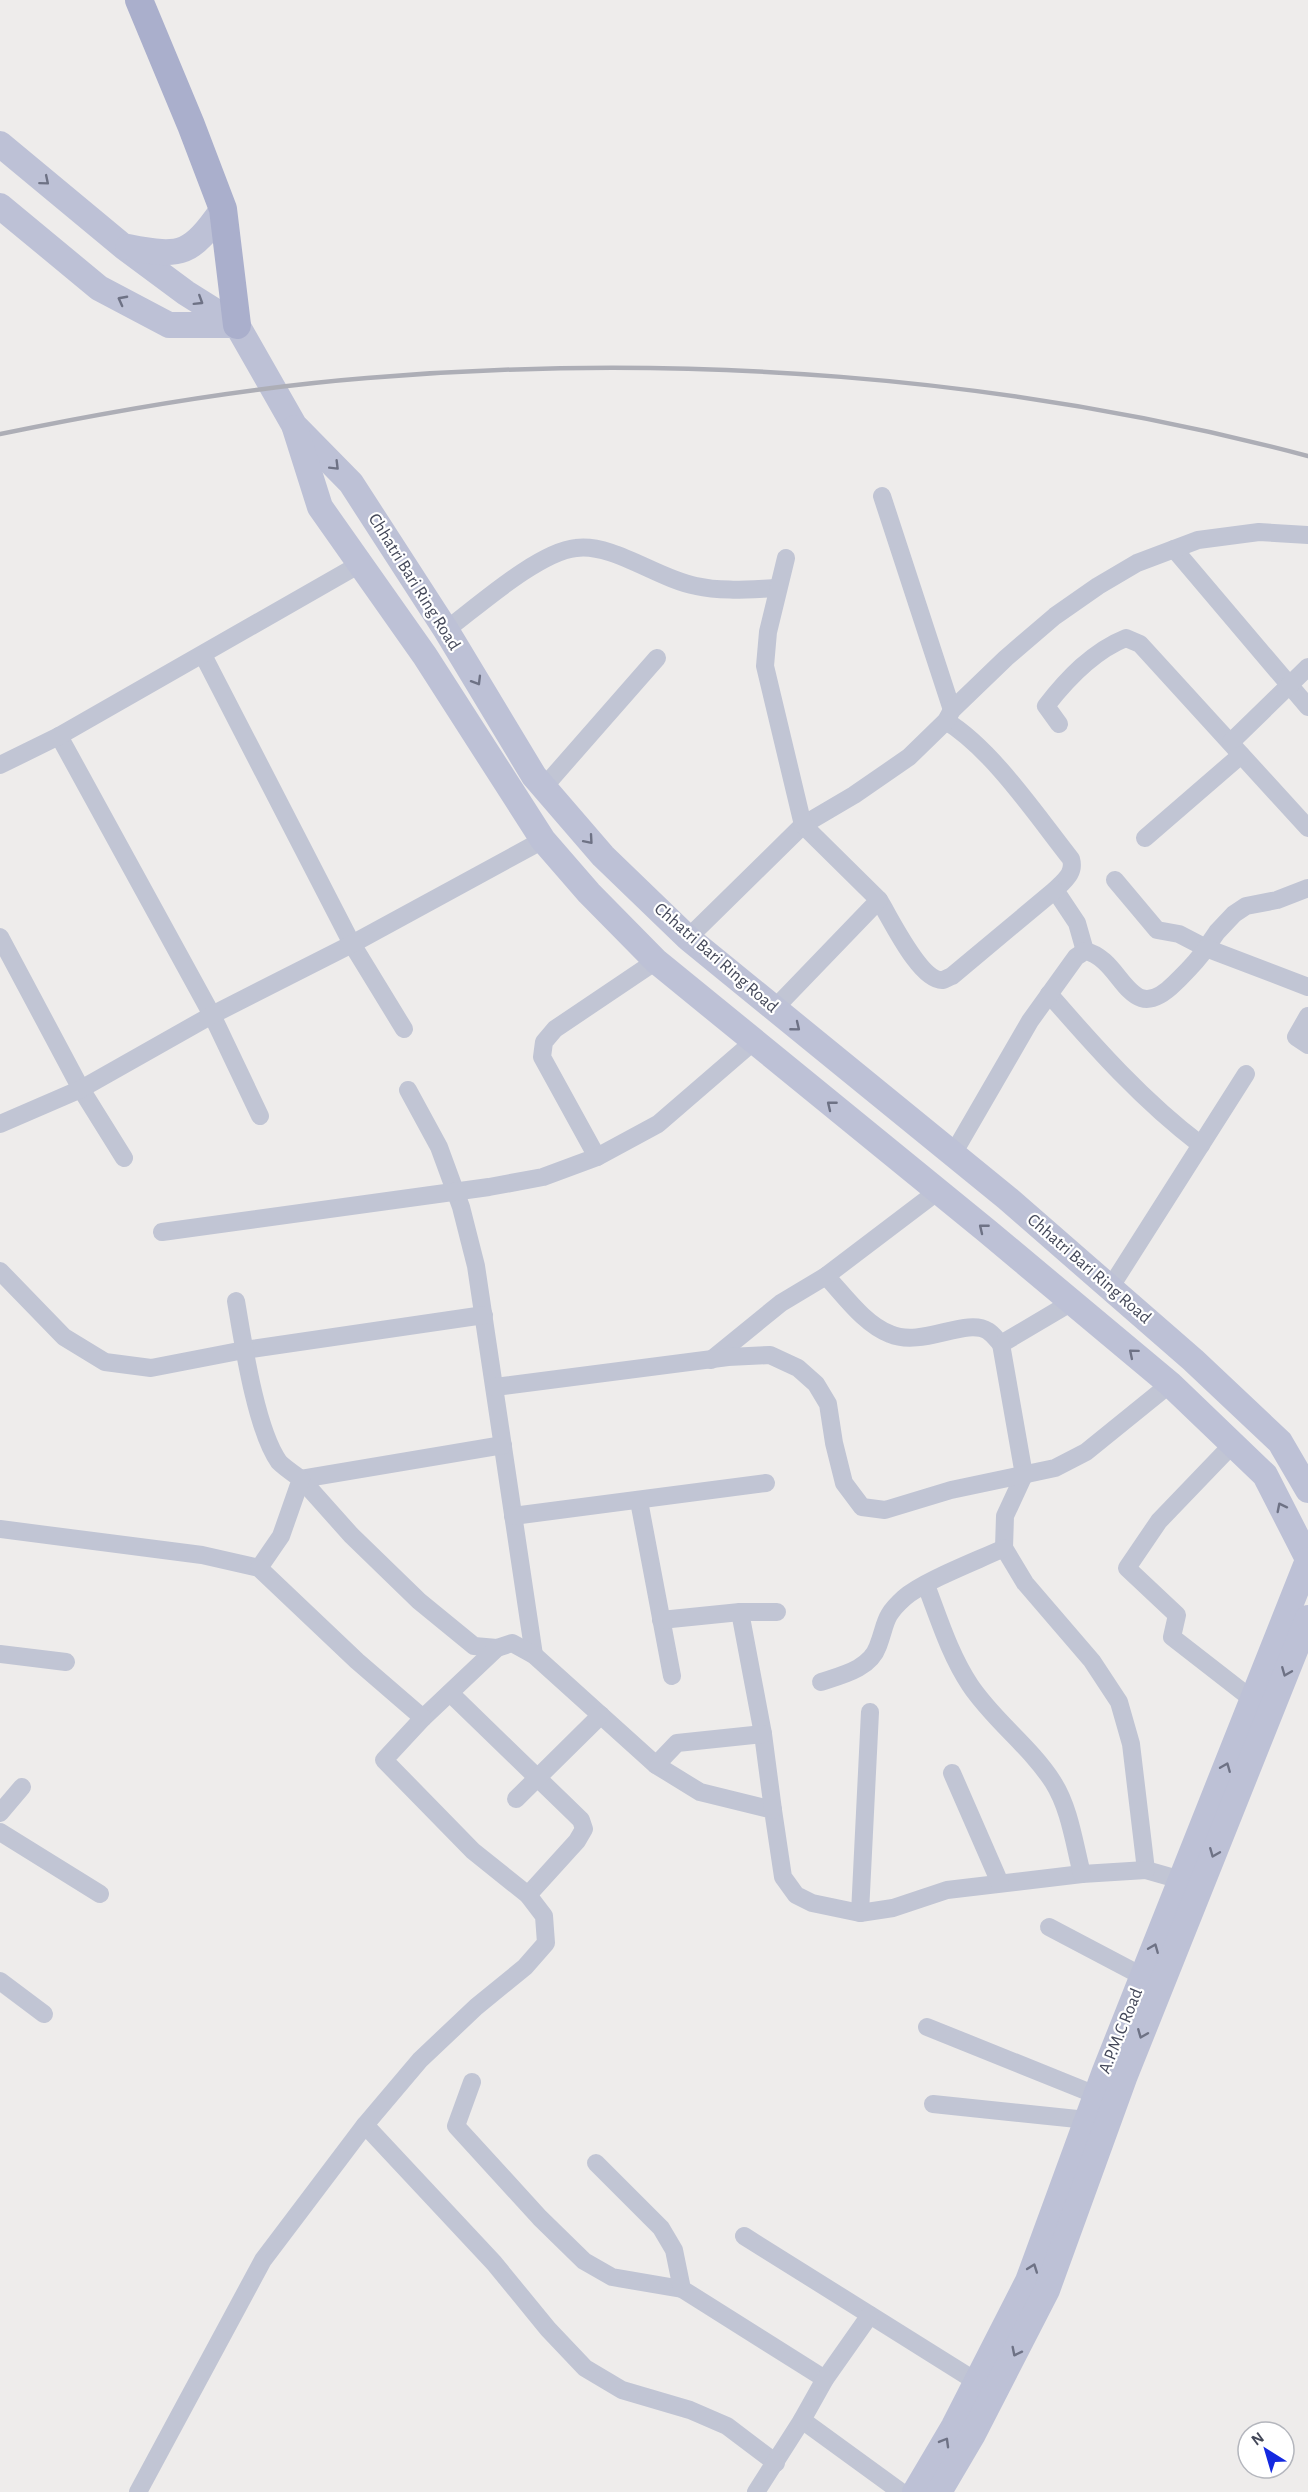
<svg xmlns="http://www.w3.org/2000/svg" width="1308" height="2492" viewBox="0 0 1308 2492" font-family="'Alegreya Sans',sans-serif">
	<rect width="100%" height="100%" fill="#eeeceb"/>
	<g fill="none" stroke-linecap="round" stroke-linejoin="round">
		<!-- street -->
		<g stroke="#c1c5d4" stroke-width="18">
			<polyline points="882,496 952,710"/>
			<polyline points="1174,549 1308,707"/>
			<path d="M446,630C477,607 538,552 576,548C613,543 658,579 696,586C723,592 751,589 778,588"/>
			<polyline points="203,655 352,944 404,1029"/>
			<path d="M946,721C992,749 1037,816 1071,859C1075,873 1065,880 1055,890L1077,923L1085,951"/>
			<path d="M1059,724L1046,706C1067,679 1093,651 1126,638L1140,644L1308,828"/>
			<polyline points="59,736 212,1015 260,1116"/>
			<polyline points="1231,742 1308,667"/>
			<polyline points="0,765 59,736 360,564"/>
			<polyline points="543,788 657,658"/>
			<polyline points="1145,838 1241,755"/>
			<polyline points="1115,880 1157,930 1179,934 1206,948 1217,932 1234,914 1246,906 1277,900 1308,888"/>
			<path d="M879,900C890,917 920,982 943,980C946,979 949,977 952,976L1055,890"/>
			<polyline points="0,937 81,1089 124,1158"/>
			<polyline points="688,938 803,825 854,795 909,757 946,721 952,710 1006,658 1055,616 1098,586 1137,563 1198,540 1259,532 1308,535"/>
			<path d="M1049,994C1096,1048 1143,1101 1201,1145"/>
			<polyline points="774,1009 879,900 803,825 765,666 768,632 786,558"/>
			<polyline points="1308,1016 1296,1037 1308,1045"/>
			<polyline points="408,1090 439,1147 461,1207 476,1266 534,1655"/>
			<polyline points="0,1124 81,1089 212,1015 352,944 543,840"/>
			<path d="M953,1154L1030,1021L1076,957L1085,951C1124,959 1128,1030 1175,983C1186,972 1197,962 1206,948L1308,987"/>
			<polyline points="597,1157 542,1057 544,1042 555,1029 656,961"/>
			<polyline points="162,1232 489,1187 543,1177 597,1157 658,1124 753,1042"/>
			<polyline points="0,1271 64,1337 105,1362 151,1368 244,1350 484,1315"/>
			<path d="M826,1276C844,1295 864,1324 890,1334C922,1348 966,1317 988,1331C993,1334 997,1340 1001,1344L1072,1302"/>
			<polyline points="1110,1288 1246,1074"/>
			<polyline points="1001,1344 1024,1475 1005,1516 1004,1548 1025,1583 1092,1661 1119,1702 1131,1744 1146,1870 1181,1880"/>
			<polyline points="711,1360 781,1303 826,1276 938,1191"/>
			<polyline points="495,1387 728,1357 770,1355 798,1368 816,1384 828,1404 834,1443 844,1483 862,1507 885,1510 951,1490 1055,1468 1086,1452 1170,1384"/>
			<polyline points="1232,1445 1159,1521 1127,1568 1177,1615 1172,1637 1253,1700"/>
			<polyline points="301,1479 351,1535 419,1601 474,1646 497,1648 512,1643 534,1655 656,1765 700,1792 773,1810 783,1877 796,1895 812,1903 860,1913 893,1908 947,1890 1082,1874 1146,1870"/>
			<polyline points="301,1479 503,1445"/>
			<polyline points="639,1501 672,1676"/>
			<polyline points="513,1516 766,1483"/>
			<path d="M0,1529L202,1555L259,1568L281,1536L301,1479C294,1474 285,1468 279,1462C256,1430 243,1342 236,1301"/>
			<path d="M926,1585C939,1619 950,1655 970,1685C994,1721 1030,1746 1053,1782C1070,1809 1074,1843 1082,1874"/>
			<polyline points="740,1612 763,1734 773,1810"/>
			<polyline points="661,1620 740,1612 777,1612"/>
			<polyline points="0,1654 66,1662"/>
			<path d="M821,1682C842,1675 870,1669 878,1646C887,1622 883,1617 904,1598C923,1581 979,1560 1004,1548"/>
			<polyline points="450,1693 581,1820 584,1829 577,1841 528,1895"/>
			<polyline points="423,1718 497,1648"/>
			<polyline points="656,1765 677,1743 763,1734"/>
			<polyline points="952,1773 1000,1883"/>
			<polyline points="516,1799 601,1715"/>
			<polyline points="0,1813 22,1787"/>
			<polyline points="0,1832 100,1894"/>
			<polyline points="860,1913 870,1712"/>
			<polyline points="1049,1927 1142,1976"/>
			<polyline points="0,1981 44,2014"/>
			<polyline points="927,2027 1096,2095"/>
			<polyline points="472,2082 456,2126 540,2218 584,2261 612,2277 682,2289"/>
			<polyline points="933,2104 1087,2120"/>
			<polyline points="365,2125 494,2263 548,2329 585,2368 622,2390 690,2410 727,2426 776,2463"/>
			<polyline points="596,2163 661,2228 674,2250 682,2289 825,2379"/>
			<polyline points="744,2236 977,2382"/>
			<polyline points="802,2420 901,2492"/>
			<polyline points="138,2492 263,2260 365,2125 420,2060 476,2007 525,1967 546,1943 544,1916 528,1895 473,1851 384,1760 423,1718 357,1661 259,1568"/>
			<polyline points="756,2492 802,2420 825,2379 870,2315"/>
		</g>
		<!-- secondary -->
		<g stroke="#bdc1d6" stroke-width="26">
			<polyline points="0,144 124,247 186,293 237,325 294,425 351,483 446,630 534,776 603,856 688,938 1007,1198 1193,1360 1280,1442 1308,1490"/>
			<polyline points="0,206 99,288 169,325 237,325"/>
			<path d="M128,247C183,258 191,254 223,209"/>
			<polyline points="295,428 320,507 425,656 543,840 589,893 656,961 987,1231 1170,1384 1265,1475 1308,1559"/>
			<polyline points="915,2492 954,2426 1028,2281 1105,2071 1308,1560"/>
			<polyline points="939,2492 972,2436 1047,2290 1124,2078 1308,1618"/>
		</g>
		<!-- primary -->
		<polyline stroke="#aaafcc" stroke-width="28" points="139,0 191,125 223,209 237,325"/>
		<!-- rail -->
		<path stroke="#adaeb6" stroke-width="4.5" d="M0,434C121,409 243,388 367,378C681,352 1003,375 1308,456"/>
	</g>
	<!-- one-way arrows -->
	<defs><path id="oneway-chevron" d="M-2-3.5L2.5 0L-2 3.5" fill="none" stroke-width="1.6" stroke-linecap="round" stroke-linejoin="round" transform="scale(1.5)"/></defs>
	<g stroke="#6e7285">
		<use href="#oneway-chevron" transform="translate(45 181) rotate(40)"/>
		<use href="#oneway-chevron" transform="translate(122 300) rotate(-152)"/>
		<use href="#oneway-chevron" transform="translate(199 301) rotate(32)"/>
		<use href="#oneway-chevron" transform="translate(335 466) rotate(45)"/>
		<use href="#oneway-chevron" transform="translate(477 681) rotate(59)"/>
		<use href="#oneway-chevron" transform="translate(589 840) rotate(49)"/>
		<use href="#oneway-chevron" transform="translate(796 1027) rotate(39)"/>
		<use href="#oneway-chevron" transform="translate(831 1105) rotate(-141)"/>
		<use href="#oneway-chevron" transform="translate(983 1228) rotate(-141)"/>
		<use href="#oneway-chevron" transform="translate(1133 1353) rotate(-140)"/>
		<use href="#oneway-chevron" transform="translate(1281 1507) rotate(-117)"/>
		<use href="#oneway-chevron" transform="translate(1286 1672) rotate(112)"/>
		<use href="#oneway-chevron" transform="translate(1226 1767) rotate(-68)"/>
		<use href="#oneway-chevron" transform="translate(1214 1853) rotate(112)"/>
		<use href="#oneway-chevron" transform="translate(1154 1948) rotate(-68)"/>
		<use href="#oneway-chevron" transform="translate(1142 2034) rotate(112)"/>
		<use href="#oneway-chevron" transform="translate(1033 2268) rotate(-70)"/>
		<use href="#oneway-chevron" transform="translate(1016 2352) rotate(117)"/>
		<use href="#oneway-chevron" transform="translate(945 2442) rotate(-60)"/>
	</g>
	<g text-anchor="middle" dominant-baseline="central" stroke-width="4.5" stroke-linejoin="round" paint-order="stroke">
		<!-- street labels -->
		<g font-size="18" fill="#444859" stroke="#fff">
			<text transform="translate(414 582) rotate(58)">Chhatri Bari Ring Road</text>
			<text transform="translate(716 958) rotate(41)">Chhatri Bari Ring Road</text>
			<text transform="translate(1089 1269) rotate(41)">Chhatri Bari Ring Road</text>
			<text transform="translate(1121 2031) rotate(-68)">A.P.M.C Road</text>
		</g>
	</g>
	<!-- north arrow -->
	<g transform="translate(1266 2450) rotate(323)"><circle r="28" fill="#ffffff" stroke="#b4b6bd" stroke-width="1.5"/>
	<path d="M0-4.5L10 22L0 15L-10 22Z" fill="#1429e0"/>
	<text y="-9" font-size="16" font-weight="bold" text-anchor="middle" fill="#444859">N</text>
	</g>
</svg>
